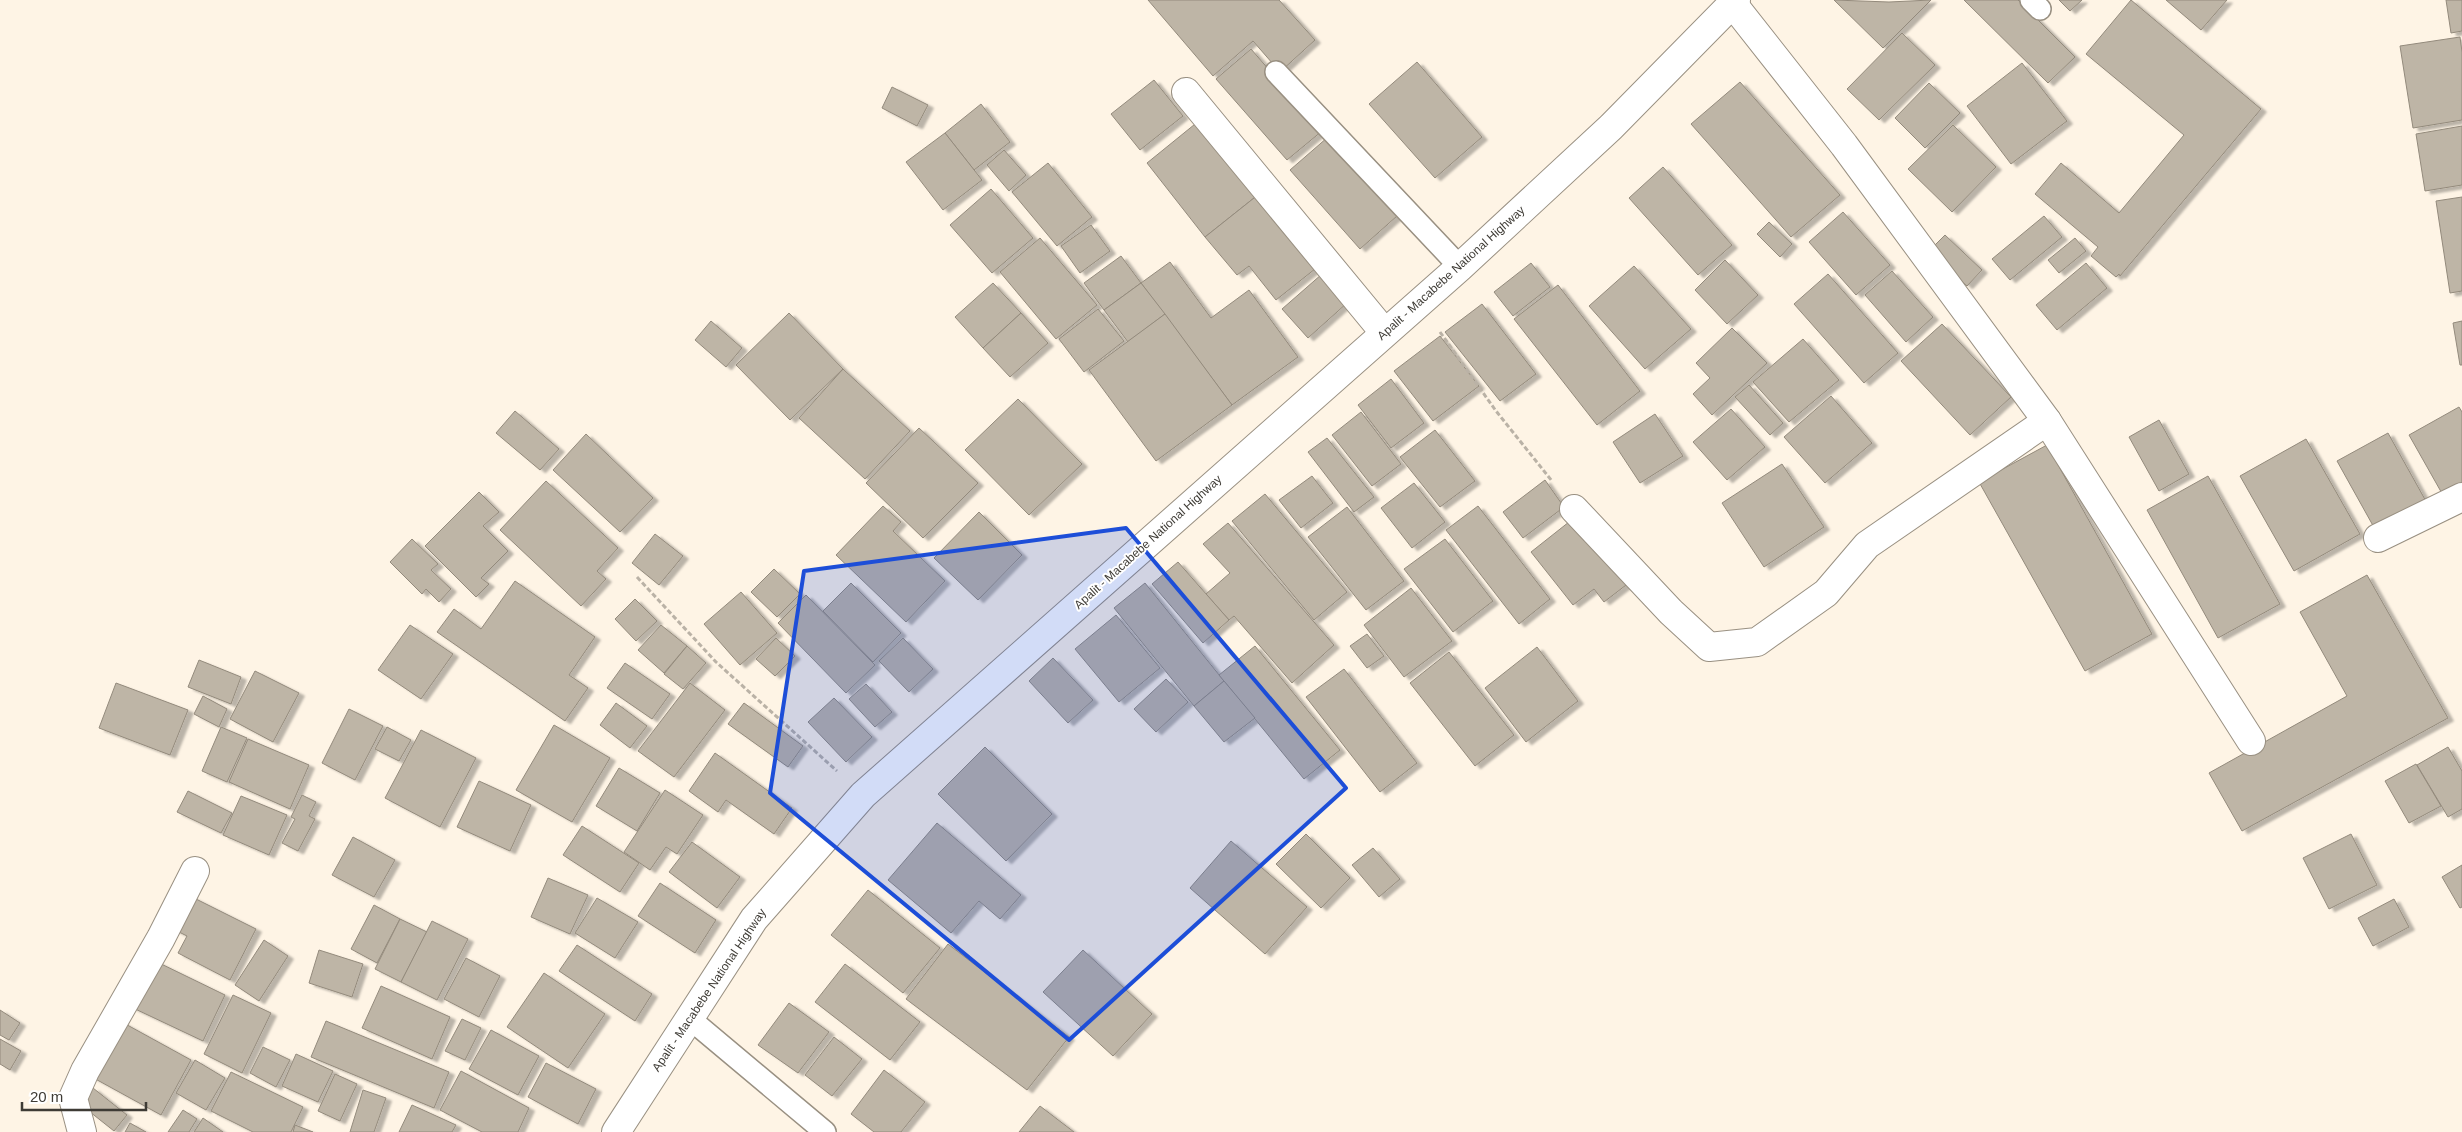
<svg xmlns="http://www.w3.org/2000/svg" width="2462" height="1132" viewBox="0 0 2462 1132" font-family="Arial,sans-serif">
	<defs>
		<filter id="shadow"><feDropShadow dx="5.5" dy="3" stdDeviation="1" flood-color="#0004"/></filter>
	</defs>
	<rect width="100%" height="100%" fill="#fef4e5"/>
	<!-- building -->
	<g fill="#beb5a6" stroke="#938a7c" filter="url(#shadow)">
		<polygon points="1148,0 1279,0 1315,40 1280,72 1253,41 1213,76"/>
		<polygon points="1834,0 1889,2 1931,0 1883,48"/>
		<polygon points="1964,0 2018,0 2075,57 2048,83"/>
		<polygon points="2059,0 2082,0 2070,11"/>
		<polygon points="2131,0 2261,109 2120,276 2119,274 2116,277 2091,256 2098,247 2035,194 2061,163 2119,213 2184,135 2086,54"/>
		<polygon points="2166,0 2227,0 2201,30"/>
		<polygon points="2446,0 2462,0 2462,31 2451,33"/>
		<polygon points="1902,33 1935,65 1879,120 1847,89"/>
		<polygon points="2460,37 2462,52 2462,120 2413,128 2400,46"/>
		<polygon points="1251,49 1322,131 1287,160 1216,79"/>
		<polygon points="1417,62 1482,137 1435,178 1369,104"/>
		<polygon points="2022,63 2067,121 2011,164 1967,106"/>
		<polygon points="1154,80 1183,116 1140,150 1111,114"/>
		<polygon points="1740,82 1840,195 1791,237 1691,124"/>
		<polygon points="1929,83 1960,113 1925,148 1895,118"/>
		<polygon points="892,87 928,105 917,126 882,108"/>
		<polygon points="981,104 1010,142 974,170 945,133"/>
		<polygon points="1200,120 1259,194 1205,237 1147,163"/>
		<polygon points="1953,125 1996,167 1952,212 1908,169"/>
		<polygon points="2462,126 2462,185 2425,191 2416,134"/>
		<polygon points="945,133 982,180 943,210 906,162"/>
		<polygon points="1328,137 1397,216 1360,249 1290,170"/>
		<polygon points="1004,150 1026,175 1009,191 987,165"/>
		<polygon points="1048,163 1092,217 1057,246 1012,192"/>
		<polygon points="1663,167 1732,245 1698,275 1629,198"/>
		<polygon points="991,189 1033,238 992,273 950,225"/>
		<polygon points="1259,194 1320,265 1276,300 1249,266 1237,275 1205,237"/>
		<polygon points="2462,197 2462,291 2450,293 2436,201"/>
		<polygon points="1843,212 1890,265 1856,295 1809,242"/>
		<polygon points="2044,216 2062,237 2010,280 1992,259"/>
		<polygon points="1769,222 1792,244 1780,257 1757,234"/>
		<polygon points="1091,225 1110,251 1080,273 1061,246"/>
		<polygon points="1945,235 1982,270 1967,286 1929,251"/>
		<polygon points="1040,238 1097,305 1056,339 1000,272"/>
		<polygon points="2075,238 2086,251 2059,273 2048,260"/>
		<polygon points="1121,256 1141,283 1104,310 1084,283"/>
		<polygon points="1725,260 1758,295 1727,324 1695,290"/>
		<polygon points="1170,262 1211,318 1249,290 1298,357 1232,405 1141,283"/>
		<polygon points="1531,263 1550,287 1513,316 1494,292"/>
		<polygon points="2086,263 2107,288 2057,330 2036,305"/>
		<polygon points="1634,266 1691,329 1645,369 1589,306"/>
		<polygon points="1892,271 1933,317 1906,342 1865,295"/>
		<polygon points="1322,274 1347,303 1308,338 1282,309"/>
		<polygon points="1828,274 1898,353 1864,383 1794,304"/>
		<polygon points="993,283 1021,313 983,348 955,317"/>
		<polygon points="1141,283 1165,314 1128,342 1104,310"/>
		<polygon points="1558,285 1640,391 1597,425 1514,319"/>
		<polygon points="1482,304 1536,374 1500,401 1445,332"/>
		<polygon points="1098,309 1124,341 1084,372 1059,339"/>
		<polygon points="789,313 843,369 790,420 736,365"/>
		<polygon points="1021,313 1048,343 1010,377 983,348"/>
		<polygon points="1165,314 1232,405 1156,461 1089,370"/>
		<polygon points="711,321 742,348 726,367 695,340"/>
		<polygon points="2462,321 2462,365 2460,365 2453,323"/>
		<polygon points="1942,324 2011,397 1970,435 1901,361"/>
		<polygon points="1732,328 1767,363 1712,415 1693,394 1710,378 1696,363"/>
		<polygon points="1440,336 1479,386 1433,421 1394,371"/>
		<polygon points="1803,339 1839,380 1789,422 1753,382"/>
		<polygon points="843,369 910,431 865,479 799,418"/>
		<polygon points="1391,379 1424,423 1391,448 1358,405"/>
		<polygon points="1749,385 1783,423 1770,435 1735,397"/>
		<polygon points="1831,396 1872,443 1825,483 1784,437"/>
		<polygon points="1018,399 1082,464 1029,515 965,450"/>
		<polygon points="2459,407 2462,412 2462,487 2444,497 2409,435"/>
		<polygon points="1731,409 1765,447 1727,480 1693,442"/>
		<polygon points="515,411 559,449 540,470 496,433"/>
		<polygon points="1361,412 1401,464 1372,486 1332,435"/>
		<polygon points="1655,414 1683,456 1640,483 1613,442"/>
		<polygon points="2159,420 2189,474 2159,491 2129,437"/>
		<polygon points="919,428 978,483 923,538 866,483"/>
		<polygon points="1435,430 1475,481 1440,507 1400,457"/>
		<polygon points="2388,433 2427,503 2376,531 2337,461"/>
		<polygon points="586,434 653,498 620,532 553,470"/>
		<polygon points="1327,438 1374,497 1354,512 1308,452"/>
		<polygon points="2306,439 2360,534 2294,571 2240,476"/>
		<polygon points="2047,445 2152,634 2085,671 1979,482"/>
		<polygon points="1782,464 1824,527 1764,567 1722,503"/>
		<polygon points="1312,476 1333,503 1301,528 1279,500"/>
		<polygon points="2208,476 2280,604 2218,638 2147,510"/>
		<polygon points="1545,480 1564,507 1523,538 1503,512"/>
		<polygon points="546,481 618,548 597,571 606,579 581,606 500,530"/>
		<polygon points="1414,483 1445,522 1412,548 1381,508"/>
		<polygon points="479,492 499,512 483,526 508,551 481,578 489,584 476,597 425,546"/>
		<polygon points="1265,494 1347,592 1314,620 1232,521"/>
		<polygon points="883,506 901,522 893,531 945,581 906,622 836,555"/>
		<polygon points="1478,506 1550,599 1519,624 1446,530"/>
		<polygon points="1347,507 1404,581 1366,610 1308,537"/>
		<polygon points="979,512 1022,555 978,600 934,558"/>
		<polygon points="1574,518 1630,582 1604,602 1594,589 1573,605 1531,552"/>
		<polygon points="1228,523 1334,645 1292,683 1234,616 1229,620 1206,594 1230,573 1203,544"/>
		<polygon points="655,534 683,556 659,585 632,563"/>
		<polygon points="412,539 438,564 431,570 451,589 439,602 426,589 422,594 390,562"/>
		<polygon points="1445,539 1493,601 1453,632 1404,569"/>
		<polygon points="1178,562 1229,620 1203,643 1152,584"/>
		<polygon points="774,569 800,594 777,617 751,592"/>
		<polygon points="2367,575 2448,718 2242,831 2209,773 2347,696 2300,612"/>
		<polygon points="515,581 595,637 569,675 588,688 565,721 437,632 454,609 481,629"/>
		<polygon points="851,583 901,633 873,662 823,611"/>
		<polygon points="1145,583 1224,681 1194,706 1114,608"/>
		<polygon points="1411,588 1452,641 1404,677 1364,625"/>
		<polygon points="741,592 777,633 740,665 704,624"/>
		<polygon points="806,595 875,665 846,693 778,623"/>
		<polygon points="635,599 657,621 636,641 615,619"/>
		<polygon points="1116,615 1160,668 1119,702 1075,649"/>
		<polygon points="410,625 453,654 421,699 378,670"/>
		<polygon points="661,625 687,646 664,673 638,650"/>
		<polygon points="1367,634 1384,656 1367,668 1350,646"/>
		<polygon points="776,638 795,656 775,676 756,659"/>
		<polygon points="903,638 933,669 909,692 879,661"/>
		<polygon points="687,646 706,663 683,689 664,674"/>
		<polygon points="1255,646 1340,750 1304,779 1219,675"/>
		<polygon points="1537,647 1578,701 1526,742 1485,688"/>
		<polygon points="1449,652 1514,735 1475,766 1410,683"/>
		<polygon points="1053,658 1093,700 1068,723 1029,681"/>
		<polygon points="199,660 241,677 231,704 188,687"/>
		<polygon points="625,663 670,694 652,719 607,688"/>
		<polygon points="1344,669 1417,763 1380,792 1306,697"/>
		<polygon points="255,671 299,693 273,742 230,719"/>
		<polygon points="1166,679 1188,702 1156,732 1134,709"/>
		<polygon points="1224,681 1255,718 1224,742 1194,706"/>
		<polygon points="116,683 188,710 170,755 99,728"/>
		<polygon points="690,683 725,710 674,777 638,751"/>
		<polygon points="866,684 892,712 875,727 849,699"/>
		<polygon points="203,696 227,709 219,727 194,714"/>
		<polygon points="834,698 872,737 846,762 808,722"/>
		<polygon points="616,703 647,726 630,748 600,725"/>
		<polygon points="744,703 803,746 788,767 728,724"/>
		<polygon points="349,709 383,726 355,780 322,763"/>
		<polygon points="554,725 610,758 572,822 516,790"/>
		<polygon points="221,727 247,738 227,782 202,771"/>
		<polygon points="387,727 411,740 399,761 375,749"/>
		<polygon points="421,730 476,758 440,827 385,798"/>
		<polygon points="248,739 309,765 290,809 229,782"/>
		<polygon points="985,747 1052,814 1006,861 938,794"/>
		<polygon points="2448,747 2462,771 2462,809 2448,817 2417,765"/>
		<polygon points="715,753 792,808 774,834 726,800 718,812 689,791"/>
		<polygon points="2416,764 2441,806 2409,823 2385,781"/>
		<polygon points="619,768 660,793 637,831 596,806"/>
		<polygon points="479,781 531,805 510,851 457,827"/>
		<polygon points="665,790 703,815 677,854 666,847 650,870 624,852"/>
		<polygon points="188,791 232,813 221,833 177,812"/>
		<polygon points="302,795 316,802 309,816 315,819 298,851 282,843 295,819 291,817"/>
		<polygon points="241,796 287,815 269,855 223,835"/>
		<polygon points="937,823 1021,895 1000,919 979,901 951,933 888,880"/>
		<polygon points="582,826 639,863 620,892 563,855"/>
		<polygon points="1306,834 1350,878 1321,908 1276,864"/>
		<polygon points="2351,834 2377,885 2329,909 2303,858"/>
		<polygon points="353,837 395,860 374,897 332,875"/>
		<polygon points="1231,841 1307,907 1265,954 1190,888"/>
		<polygon points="692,842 740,877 717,908 669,872"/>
		<polygon points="1373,848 1400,879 1379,897 1352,865"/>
		<polygon points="2462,865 2462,907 2460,908 2442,877"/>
		<polygon points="548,878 588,895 570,934 531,917"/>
		<polygon points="660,883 716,920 695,953 638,916"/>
		<polygon points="868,890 940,948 903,993 831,935"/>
		<polygon points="190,896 256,929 230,980 178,953 187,936 173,929"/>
		<polygon points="597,898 638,922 615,958 575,933"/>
		<polygon points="2394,899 2409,927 2373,946 2358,918"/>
		<polygon points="374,905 400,919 377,963 351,949"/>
		<polygon points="400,919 427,932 401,982 375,969"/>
		<polygon points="432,921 468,939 437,1000 401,982"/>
		<polygon points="264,940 288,956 259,1001 235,985"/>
		<polygon points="948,944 1069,1037 1027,1090 906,999"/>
		<polygon points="577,945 652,994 635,1021 559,971"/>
		<polygon points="319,950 363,964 352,997 309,983"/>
		<polygon points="1083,950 1152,1014 1113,1056 1043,992"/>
		<polygon points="466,958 500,976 479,1017 444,999"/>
		<polygon points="153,960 225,995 203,1041 131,1007"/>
		<polygon points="845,964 920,1022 890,1060 815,1002"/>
		<polygon points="544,973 605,1014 568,1068 507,1027"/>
		<polygon points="381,986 450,1017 432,1059 362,1028"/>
		<polygon points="233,995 271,1013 242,1073 204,1054"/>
		<polygon points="789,1003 829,1032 798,1073 758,1045"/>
		<polygon points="0,1010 20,1023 9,1040 0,1035"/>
		<polygon points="462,1019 481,1028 465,1060 445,1051"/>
		<polygon points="120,1021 191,1060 161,1115 90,1076"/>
		<polygon points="326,1021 449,1072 434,1108 311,1057"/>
		<polygon points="491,1030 539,1056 518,1095 469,1069"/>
		<polygon points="834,1037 862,1059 832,1096 805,1075"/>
		<polygon points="0,1039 21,1051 10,1070 0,1064"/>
		<polygon points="263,1047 290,1060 276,1087 250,1073"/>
		<polygon points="296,1054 333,1071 318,1102 282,1086"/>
		<polygon points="195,1060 225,1078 206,1110 176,1093"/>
		<polygon points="546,1063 596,1089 578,1124 528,1097"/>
		<polygon points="884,1070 925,1102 901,1132 874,1132 851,1114"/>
		<polygon points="461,1071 529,1108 518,1132 482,1132 440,1110"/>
		<polygon points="231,1072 303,1107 291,1132 253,1132 211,1111"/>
		<polygon points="335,1074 357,1084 340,1121 318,1111"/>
		<polygon points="93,1088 127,1115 114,1131 80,1104"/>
		<polygon points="363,1090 386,1098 374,1132 350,1132"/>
		<polygon points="412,1105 456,1125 452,1132 399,1132"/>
		<polygon points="1040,1106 1074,1132 1019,1132"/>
		<polygon points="183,1110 197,1119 189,1132 168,1132"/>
		<polygon points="203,1118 223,1132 194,1132"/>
		<polygon points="130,1123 146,1132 125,1132"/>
		<polygon points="295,1125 313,1132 293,1132"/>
	</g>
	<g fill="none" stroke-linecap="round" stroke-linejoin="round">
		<!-- service casing -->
		<g stroke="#999082" stroke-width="24">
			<g id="service">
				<polyline points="2031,0 2040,9"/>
				<polyline points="1276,72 1460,267"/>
				<polyline points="689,1018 825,1132"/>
			</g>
		</g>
		<!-- minor casing -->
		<g stroke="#999082" stroke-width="30">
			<g id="minor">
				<polyline points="1733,4 1844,145 2047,421 2251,741"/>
				<polyline points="1186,92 1384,332"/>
				<polyline points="1574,509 1671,612 1709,647 1757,642 1826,593 1867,545 2047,421"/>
				<polyline points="2378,538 2462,497"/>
				<polyline points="82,1132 73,1098 85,1071 161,938 195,871"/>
			</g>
		</g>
		<!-- secondary casing -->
		<g stroke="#999082" stroke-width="30">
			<polyline id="secondary" points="616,1132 754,919 863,795 1460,267 1611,127 1736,0"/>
		</g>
		<!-- path -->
		<g stroke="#bab2a6" stroke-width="3" stroke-dasharray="5 2.5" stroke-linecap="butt">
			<polyline points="1440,332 1496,411 1552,481"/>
			<polyline points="637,577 716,662 837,771"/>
		</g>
		<!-- service -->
		<use href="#service" stroke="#fff" stroke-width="21"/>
		<!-- minor -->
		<use href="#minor" stroke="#fff" stroke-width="28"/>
		<!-- secondary -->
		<use href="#secondary" stroke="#fff" stroke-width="28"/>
	</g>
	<!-- marked area -->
	<path fill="#1d4ed8" fill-opacity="0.2" stroke="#1d4ed8" stroke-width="4" stroke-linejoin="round" d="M1126,528L1346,788L1069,1040L770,793L804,571Z"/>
	<g text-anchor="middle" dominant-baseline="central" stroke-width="4" stroke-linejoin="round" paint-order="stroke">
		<!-- street labels -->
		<g font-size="12" fill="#3e3b35" stroke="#fff">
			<text transform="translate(1451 273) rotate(-42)">Apalit - Macabebe National Highway</text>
			<text transform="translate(1148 542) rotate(-42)">Apalit - Macabebe National Highway</text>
			<text transform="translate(709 990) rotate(-56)">Apalit - Macabebe National Highway</text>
		</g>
	</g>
	<!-- scale -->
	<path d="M22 1102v8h124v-8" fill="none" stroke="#3e3b35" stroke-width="2.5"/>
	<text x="30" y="1102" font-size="15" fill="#3e3b35" stroke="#ffffff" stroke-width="4" paint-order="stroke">20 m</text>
</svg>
